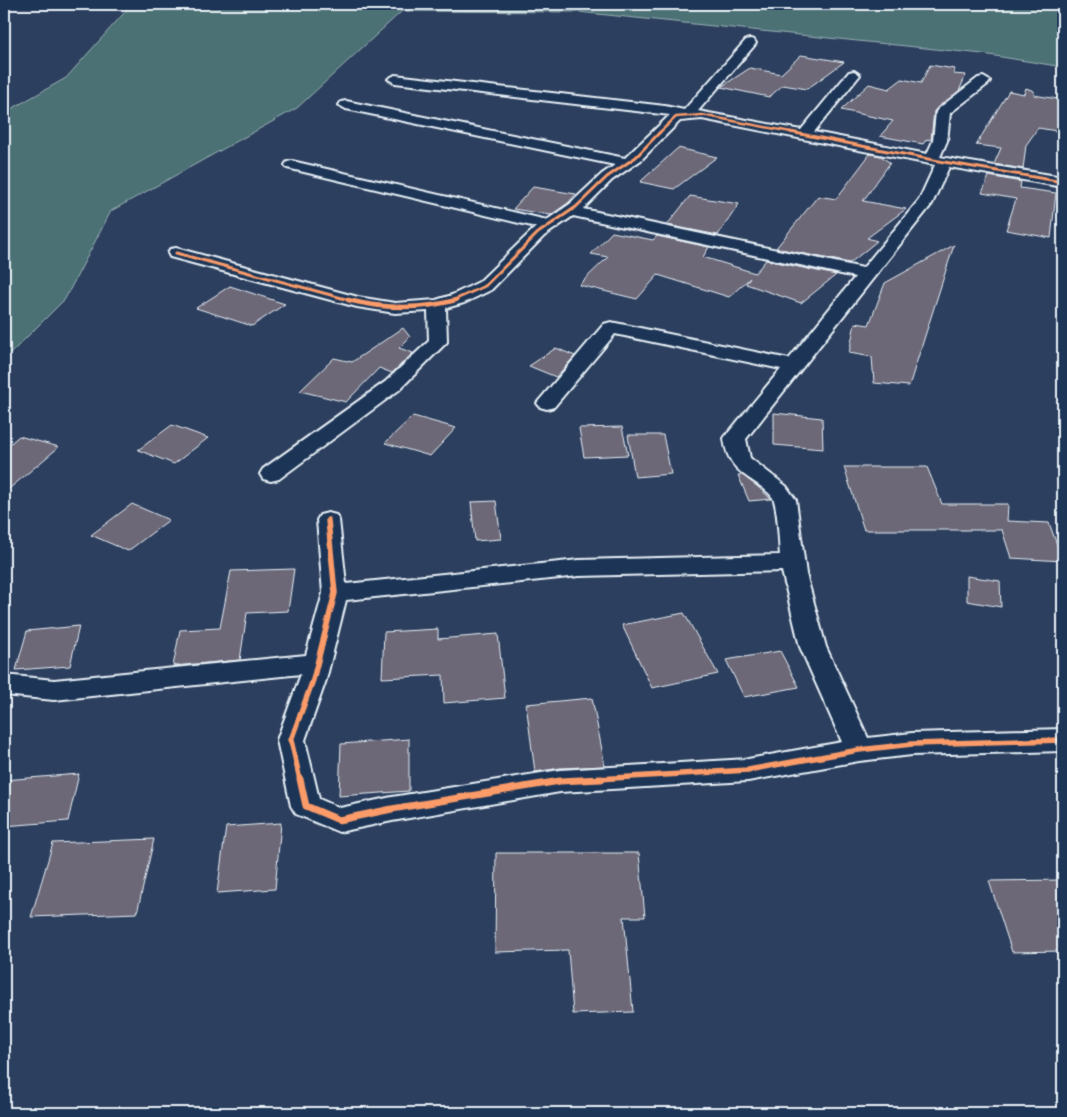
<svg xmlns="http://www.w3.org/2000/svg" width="1067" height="1117" viewBox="0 0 1067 1117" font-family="Mali,sans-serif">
	<rect width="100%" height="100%" fill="#2d3f5e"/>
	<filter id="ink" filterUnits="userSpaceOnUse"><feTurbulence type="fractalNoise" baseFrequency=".02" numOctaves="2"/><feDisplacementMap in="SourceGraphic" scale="10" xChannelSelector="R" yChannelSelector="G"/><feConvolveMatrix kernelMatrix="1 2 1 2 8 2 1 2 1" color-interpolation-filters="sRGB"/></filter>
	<g filter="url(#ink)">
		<!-- green -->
		<polygon fill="#4c7174" stroke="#9ab1b6" points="132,4 1063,4 1063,67 983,54 578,12 402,11 297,108 111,211 65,299 4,360 4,113 66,78"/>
		<!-- building -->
		<g fill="#6c6878" stroke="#e8f1f8">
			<polygon points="801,55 844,62 807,89 783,85 769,97 721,87 750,68 781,74"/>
			<polygon points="930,65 955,69 953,74 966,75 959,91 934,111 931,140 927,139 923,144 880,136 893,121 841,110 869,84 889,89 902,79 921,83"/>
			<polygon points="1026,88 1034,91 1034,95 1063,100 1063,132 1038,128 1026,145 1023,169 994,164 1001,148 976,145 1009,91 1024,94"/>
			<polygon points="678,148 717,157 674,189 640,182"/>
			<polygon points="870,154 881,156 890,163 863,201 906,209 867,238 877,241 850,263 776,248 818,196 836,199"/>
			<polygon points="989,176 1021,182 1020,188 1056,193 1051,238 1006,230 1016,199 982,193"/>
			<polygon points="533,187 576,194 568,203 551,215 513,209"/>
			<polygon points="690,196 739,204 718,235 667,225"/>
			<polygon points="612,232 653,240 657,236 709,247 703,257 755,273 766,260 836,275 801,303 746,284 750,278 729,297 658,275 637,299 579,285 608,257 591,254"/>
			<polygon points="954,245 909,386 874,383 872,357 849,353 855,323 869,325 885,283"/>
			<polygon points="230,286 285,304 252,326 196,308"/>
			<polygon points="403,328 410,337 399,348 413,353 392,373 379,368 346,402 300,391 334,358 352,362"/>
			<polygon points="556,348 575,356 556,377 529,366"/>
			<polygon points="774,413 822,418 823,449 774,445"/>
			<polygon points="413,416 456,428 430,456 385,443"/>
			<polygon points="172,425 208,438 174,464 138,450"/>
			<polygon points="622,427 628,455 584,457 579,428"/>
			<polygon points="628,435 663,435 671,474 635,477"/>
			<polygon points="19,436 59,447 4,493 4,449"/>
			<polygon points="844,467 927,467 942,504 1008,504 1007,521 1049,523 1063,561 1011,558 1002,530 864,530"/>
			<polygon points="738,475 742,475 758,487 771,499 749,501"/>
			<polygon points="496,501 501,539 475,541 471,502"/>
			<polygon points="132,504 169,520 128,551 91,535"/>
			<polygon points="294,569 288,611 247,613 240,660 173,666 180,630 220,628 231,571"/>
			<polygon points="967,576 1000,581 1001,607 967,601"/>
			<polygon points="684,613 718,674 652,688 622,625"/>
			<polygon points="79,626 70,666 16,670 27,631"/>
			<polygon points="438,629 438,639 498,634 505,698 444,703 443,675 382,678 384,632"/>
			<polygon points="780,651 799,687 744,697 726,660"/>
			<polygon points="592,698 605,766 560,768 535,772 526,704"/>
			<polygon points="409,739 409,791 339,796 341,744"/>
			<polygon points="79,774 68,821 4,826 4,780"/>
			<polygon points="281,823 275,889 217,893 226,827"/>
			<polygon points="154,839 137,913 31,917 53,843"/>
			<polygon points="496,853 639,853 645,917 624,917 633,1012 573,1014 568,950 495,952"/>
			<polygon points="1063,880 1063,951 1012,952 989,881"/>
		</g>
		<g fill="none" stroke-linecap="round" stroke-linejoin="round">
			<!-- minor casing -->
			<g stroke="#e8f1f8" stroke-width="4">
				<path id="minor" d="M750,39L754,40L756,43L754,46L698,111L801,130L849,72L854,71L860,75L814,132L927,154L933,141L936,112L938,109L978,78L983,77L990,81L988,84L950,113L947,141L940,157L1063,177V187L949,167L932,204L746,439L750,458L786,486L796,500L806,574L826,647L868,738L912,733L1063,729V751L912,755L859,761L748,781L560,792L392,821L339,832L296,814L291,806L277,740L301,674L54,700L4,695V675L54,680L306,655L323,593L317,520L320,515L328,513L336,515L339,520L346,584L579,560L780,555C779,543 778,508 773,498C770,493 764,489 759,485C738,471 727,464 724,438L781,369L615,334L554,407L547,409L540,407L537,403L604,324L611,322L789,359L855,277L573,216L544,236L491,290L464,303L446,308L447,342L399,390L279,479L271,481L263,479L260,474L263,469L385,382L429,341L428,311L395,313L357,307L170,257L168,253L170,249L176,248L358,297L395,303L436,300L452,295L479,282L536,227L287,168L285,165L287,162L292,161L547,220L570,204L602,174L615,165L346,109L339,105L341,102L346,101L625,158L670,115L395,83L388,79L395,75L665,106L684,110L746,40ZM702,119L935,165L919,200L863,268L583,209L612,180L641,160L680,121ZM782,571L800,647L842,742L748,759L560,770L392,797L340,808L319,799L305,740L326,680L346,600L579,576Z"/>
			</g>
			<!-- minor -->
			<use href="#minor" fill="#1d3557" fill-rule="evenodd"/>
			<!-- cycleway-far4 casing -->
			<g stroke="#1d3557" stroke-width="4.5">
				<polyline id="cycleway-far4" points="659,133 676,117 702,115 796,133"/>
			</g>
			<!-- cycleway-far3 casing -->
			<g stroke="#1d3557" stroke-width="5">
				<g id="cycleway-far3">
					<polyline points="790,132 944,162 1063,182"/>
					<polyline points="176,253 353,301"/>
					<polyline points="452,301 485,286 538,233 576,207 607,177 636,157 660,132"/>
				</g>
			</g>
			<!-- cycleway-far2 casing -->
			<g stroke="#1d3557" stroke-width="7">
				<path id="cycleway-far2" d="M348,300C384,309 420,310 456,300"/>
			</g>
			<!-- cycleway-far1 casing -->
			<g stroke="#1d3557" stroke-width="9">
				<g id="cycleway-far1">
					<polyline points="300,780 291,740 313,680 335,593 328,520"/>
					<polyline points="580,780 748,770 859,750 912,744 1063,740"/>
				</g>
			</g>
			<!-- cycleway casing -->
			<g stroke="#1d3557" stroke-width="10">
				<polyline id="cycleway" points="300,779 306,806 339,820 392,809 560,781 601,779"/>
			</g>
			<!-- cycleway-far4 -->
			<use href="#cycleway-far4" stroke="#fa9b69" stroke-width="2.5"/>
			<!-- cycleway-far3 -->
			<use href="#cycleway-far3" stroke="#fa9b69" stroke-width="3"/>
			<!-- cycleway-far2 -->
			<use href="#cycleway-far2" stroke="#fa9b69" stroke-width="4.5"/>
			<!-- cycleway-far1 -->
			<use href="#cycleway-far1" stroke="#fa9b69" stroke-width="5.5"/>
			<!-- cycleway -->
			<use href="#cycleway" stroke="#fa9b69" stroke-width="7"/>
		</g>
	</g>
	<!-- margin -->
	<rect width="1067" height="1117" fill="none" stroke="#1d3557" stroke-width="20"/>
	<rect x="10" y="10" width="1047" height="1097" fill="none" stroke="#e8f1f8" stroke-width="2" filter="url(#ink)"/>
</svg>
